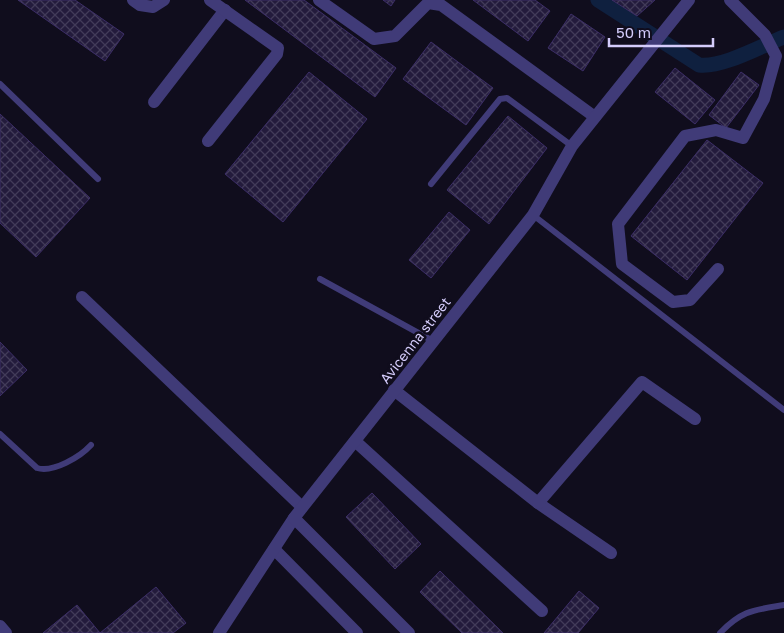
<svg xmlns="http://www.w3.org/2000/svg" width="784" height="633" viewBox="0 0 784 633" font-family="'Golos Text',sans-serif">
	<defs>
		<pattern id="building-cross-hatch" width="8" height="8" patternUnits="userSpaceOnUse" patternTransform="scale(1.25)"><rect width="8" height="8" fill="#231b3c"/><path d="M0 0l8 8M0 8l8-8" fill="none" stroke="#423b59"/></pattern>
	</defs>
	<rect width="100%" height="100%" fill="#100d1d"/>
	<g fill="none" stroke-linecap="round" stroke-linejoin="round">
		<!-- canal -->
		<path stroke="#0f203f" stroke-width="15" d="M598,0L699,65C722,68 761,46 784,37"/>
	</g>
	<!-- building -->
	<g fill="url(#building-cross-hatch)" stroke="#3c2e67">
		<polygon points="18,0 75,0 124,34 105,61"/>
		<polygon points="245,0 304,0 396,68 375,97"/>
		<polygon points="383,0 395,0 391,6"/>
		<polygon points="473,0 535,0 550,11 528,41"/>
		<polygon points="612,0 655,0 637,16"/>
		<polygon points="571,14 605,37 583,71 548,48"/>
		<polygon points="431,42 493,88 466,125 403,79"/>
		<polygon points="675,68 715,100 695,124 655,92"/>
		<polygon points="309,72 367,119 283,222 225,174"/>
		<polygon points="741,72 759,85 726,128 709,115"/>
		<polygon points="0,114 90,198 36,257 0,223"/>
		<polygon points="508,116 547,148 489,224 447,190"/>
		<polygon points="707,140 763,183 687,280 631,236"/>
		<polygon points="449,212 470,230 431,278 409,260"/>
		<polygon points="0,342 27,370 0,396"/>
		<polygon points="372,493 421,544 395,569 346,517"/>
		<polygon points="440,571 503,633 462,633 420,592"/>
		<polygon points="156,587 186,623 173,633 43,633 77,605 100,633"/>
		<polygon points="579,591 599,608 578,633 544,633"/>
	</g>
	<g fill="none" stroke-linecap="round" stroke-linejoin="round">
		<!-- service -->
		<g stroke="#403b78" stroke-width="6">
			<polyline points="0,84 98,179"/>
			<polyline points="431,184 500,99 507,98 572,146"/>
			<polyline points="533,215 784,410"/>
			<polyline points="320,279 433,341"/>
			<path d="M0,434L37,468C53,473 80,457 91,445"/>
			<path d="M720,633C742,610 754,610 784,605"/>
		</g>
		<!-- minor -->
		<g stroke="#403b78" stroke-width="12">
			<polyline points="133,0 140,5 153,7 164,0"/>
			<polyline points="319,0 374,39 395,36 428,3 441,5 595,117"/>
			<polyline points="154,102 225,10"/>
			<polyline points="208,141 277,54 278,48 210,0"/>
			<polyline points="718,269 690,300 673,302 622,264 618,224 685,136 716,130 743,138 764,99 776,56 765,35 730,0"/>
			<polyline points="82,297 302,507"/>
			<polyline points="394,390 538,503 611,553"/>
			<polyline points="355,441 542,611"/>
			<polyline points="538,503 642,382 695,419"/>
			<polyline points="274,549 357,633"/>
			<polyline points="0,626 6,633"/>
			<polyline points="219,633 294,518"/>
			<polyline points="409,633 294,518 533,215 572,146 689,0"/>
		</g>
	</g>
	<g text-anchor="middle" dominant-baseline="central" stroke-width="5" stroke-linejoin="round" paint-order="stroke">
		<!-- street labels -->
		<g font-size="14" fill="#d4ccfb" stroke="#100d1d">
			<text transform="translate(415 340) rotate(-52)">Avicenna street</text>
		</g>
	</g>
	<!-- scale -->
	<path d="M609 38v8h104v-8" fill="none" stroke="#d4ccfb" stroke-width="2.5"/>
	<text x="616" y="38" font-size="15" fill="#d4ccfb" stroke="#100d1d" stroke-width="4" paint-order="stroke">50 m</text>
</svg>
